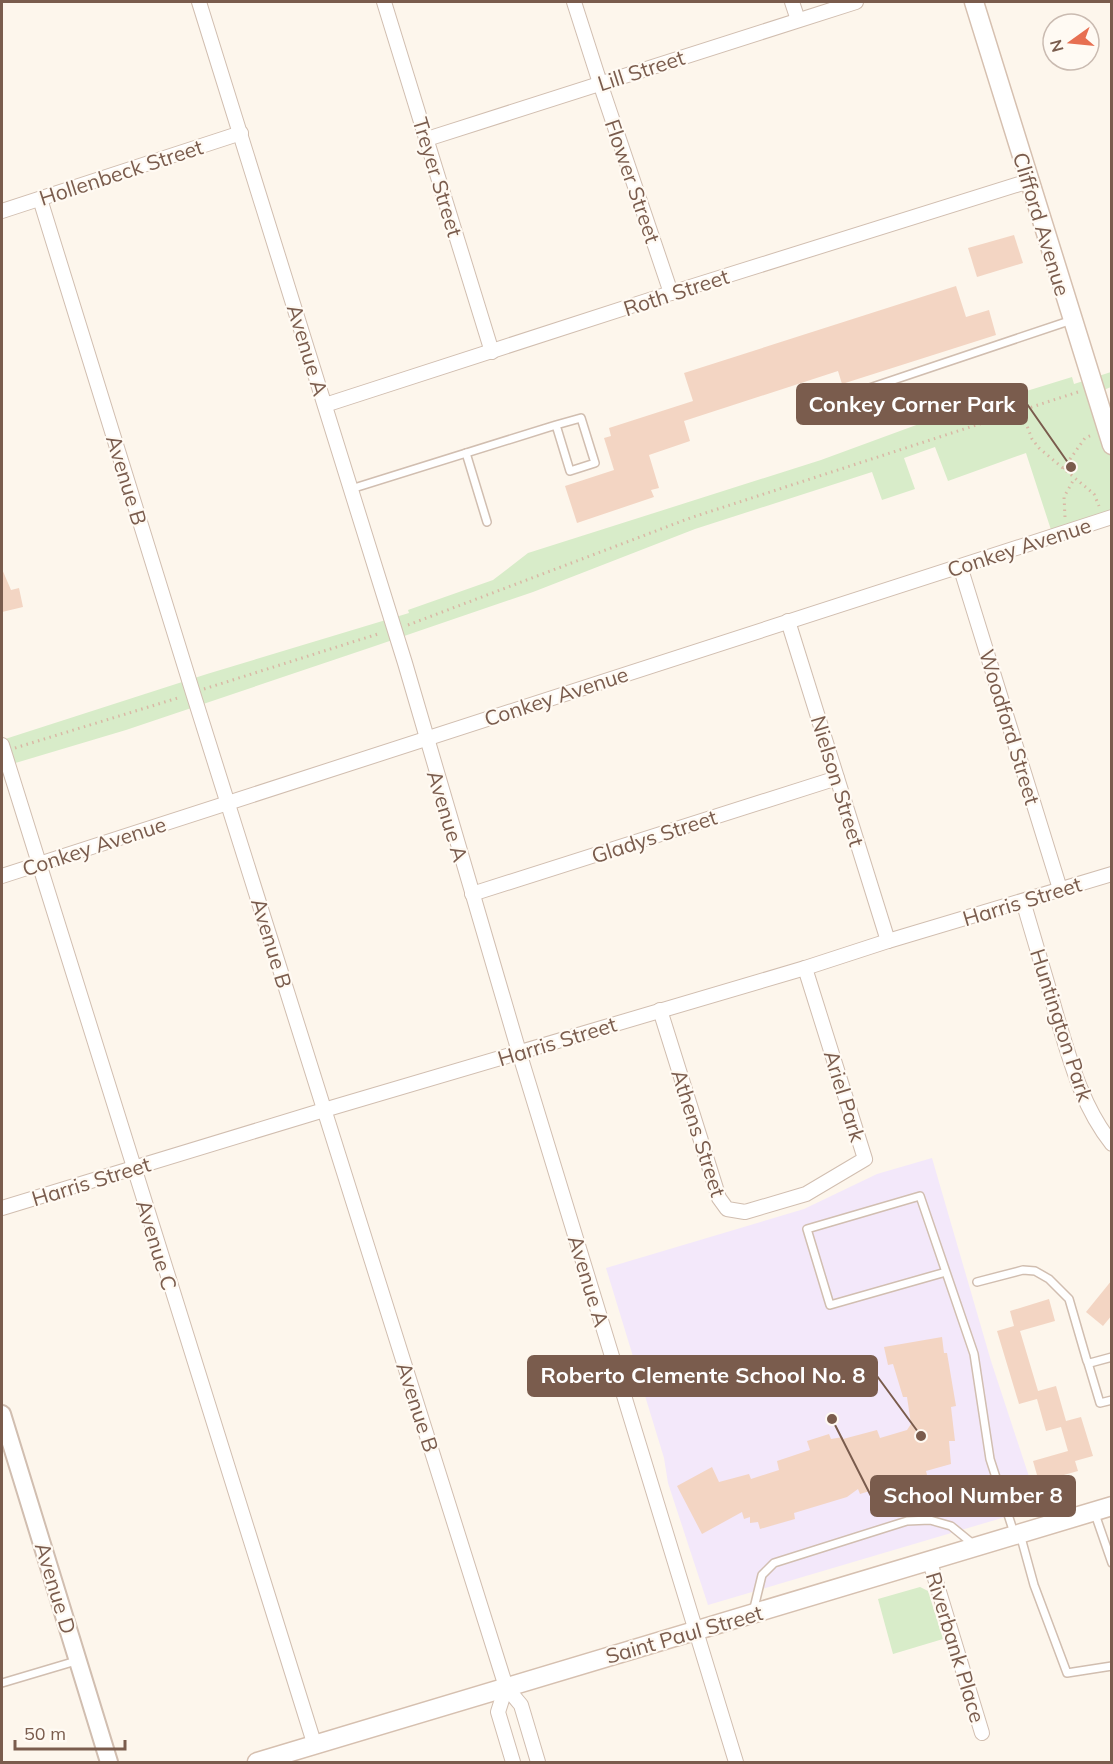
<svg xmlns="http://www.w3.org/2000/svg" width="1113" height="1764" viewBox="0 0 1113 1764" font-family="Mulish,sans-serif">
	<rect width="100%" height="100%" fill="#fdf6ec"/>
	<!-- education -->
	<polygon fill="#f3e8fa" points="932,1158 991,1361 1039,1507 708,1605 668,1483 664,1458 606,1268 804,1209 877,1174"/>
	<!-- green -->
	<g fill="#d8ecc9">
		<polygon points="1111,372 1111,387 1096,393 1111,445 1111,517 1053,536 1026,453 948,481 935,447 904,458 915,489 882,500 872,472 695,529 533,592 375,646 126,730 2,767 2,740 207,674 409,613 408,610 493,580 528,553 821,460 919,424 1072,377 1074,384"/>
		<polygon points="920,1587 928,1591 943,1639 893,1654 878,1599"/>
	</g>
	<!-- building -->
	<g fill="#f3d5c3">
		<polygon points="1014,235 1023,263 977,277 968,248"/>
		<polygon points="956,286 966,317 989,310 996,335 842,384 838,371 684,421 690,441 649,455 659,488 651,490 654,497 577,523 565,486 614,470 604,438 611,436 609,428 693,401 684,373"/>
		<polygon points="2,569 11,590 19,588 23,607 2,612"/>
		<polygon points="1112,1280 1112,1315 1103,1326 1086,1312"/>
		<polygon points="1049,1299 1055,1321 1020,1331 1038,1391 1056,1386 1066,1421 1081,1417 1093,1456 1075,1461 1078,1471 1039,1482 1033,1461 1068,1451 1061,1427 1046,1431 1037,1399 1019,1404 997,1331 1014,1326 1010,1311"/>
		<polygon points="942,1337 944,1353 947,1353 956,1406 951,1407 955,1441 949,1441 951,1464 926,1471 928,1479 895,1489 892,1484 860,1494 858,1489 847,1497 794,1513 795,1519 760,1529 758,1522 750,1523 750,1517 744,1519 742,1512 702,1534 677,1486 712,1467 719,1482 749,1474 751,1479 779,1470 777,1461 810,1450 807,1441 829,1434 831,1439 843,1437 843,1439 877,1430 880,1438 907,1430 911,1424 907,1397 903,1397 893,1364 888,1365 884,1347"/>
	</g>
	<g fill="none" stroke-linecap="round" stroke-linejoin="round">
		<!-- service casing -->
		<g stroke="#d1beb0" stroke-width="10">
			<g id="service">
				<polyline points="807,409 1072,320"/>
				<polyline points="466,453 487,522"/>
				<polyline points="351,489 556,425 570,471 595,463 581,418 556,425"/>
				<polyline points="946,1272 830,1305 807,1229 920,1196 974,1354 990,1459 1014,1533"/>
				<polyline points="977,1282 1023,1270 1035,1271 1049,1279 1069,1299 1087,1361 1090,1363 1112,1357"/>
				<polyline points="1088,1363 1100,1403 1112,1400"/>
				<polyline points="1095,1514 1112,1563"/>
				<polyline points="1020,1534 1034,1585 1067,1673 1112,1666"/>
				<polyline points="753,1612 762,1575 774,1563 907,1521 930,1520 951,1526 973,1544"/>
				<polyline points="2,1683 76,1661"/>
			</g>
		</g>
		<!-- minor casing -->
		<g stroke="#d1beb0" stroke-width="16">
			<g id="minor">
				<polyline points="199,2 405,663 519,1052 736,1762"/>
				<polyline points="384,2 492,352"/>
				<polyline points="574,2 600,83 671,293"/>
				<polyline points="792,2 798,20"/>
				<polyline points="427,139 856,2"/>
				<polyline points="40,199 193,693 506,1687 521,1705 538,1762"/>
				<polyline points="2,211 241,133"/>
				<polyline points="325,405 671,293 1029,181"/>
				<polyline points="960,566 1060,889"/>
				<polyline points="788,621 888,941"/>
				<polyline points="2,745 315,1746"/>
				<polyline points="2,876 1112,517"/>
				<polyline points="472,894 837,778"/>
				<path d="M1023,901C1034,939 1046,978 1057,1017C1071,1063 1082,1106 1112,1144"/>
				<polyline points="660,1010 719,1198 727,1209 745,1212 806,1194 865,1159 805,968"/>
				<polyline points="2,1208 324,1110 805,968 888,941 1112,874"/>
				<polyline points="930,1562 982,1733"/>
				<polyline points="506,1687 498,1712 513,1762"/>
			</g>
		</g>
		<!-- tertiary casing -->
		<g stroke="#d1beb0" stroke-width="20">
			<polyline id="tertiary" points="2,1414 109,1762"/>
		</g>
		<!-- secondary casing -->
		<g stroke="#d6c0b0" stroke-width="21">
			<g id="secondary">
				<polyline points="974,2 1112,445"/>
				<polyline points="257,1762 1112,1506"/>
			</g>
		</g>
		<!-- path -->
		<g stroke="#d9b8a5" stroke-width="3" stroke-dasharray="1.5 4.5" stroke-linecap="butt">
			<polyline points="1021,410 1032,439 1039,448 1094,494 1099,506"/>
			<polyline points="1063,469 1085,438 1094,434"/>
			<polyline points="1065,517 1064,497 1074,479"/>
			<polyline points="408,625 690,518 1078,392"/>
			<polyline points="204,689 381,633"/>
			<polyline points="15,748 181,697"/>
		</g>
		<!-- service -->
		<use href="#service" stroke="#fff" stroke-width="7"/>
		<!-- minor -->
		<use href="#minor" stroke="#fff" stroke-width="14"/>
		<!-- tertiary -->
		<use href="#tertiary" stroke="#fff" stroke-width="16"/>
		<!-- secondary -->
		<use href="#secondary" stroke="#fff" stroke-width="18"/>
	</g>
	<g text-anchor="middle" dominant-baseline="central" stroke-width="4.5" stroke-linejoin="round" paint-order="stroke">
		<!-- street labels -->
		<g font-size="21" fill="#7a5c4d" stroke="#fffaf3">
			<text transform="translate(641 70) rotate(-18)">Lill Street</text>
			<text transform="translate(121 172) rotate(-18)">Hollenbeck Street</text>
			<text transform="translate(438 177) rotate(73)">Treyer Street</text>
			<text transform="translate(633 181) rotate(71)">Flower Street</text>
			<text transform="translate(1042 224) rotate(73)">Clifford Avenue</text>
			<text transform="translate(676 292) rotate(-18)">Roth Street</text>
			<text transform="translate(308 350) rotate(73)">Avenue A</text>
			<text transform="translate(127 480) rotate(73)">Avenue B</text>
			<text transform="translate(1019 547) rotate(-18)">Conkey Avenue</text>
			<text transform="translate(556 696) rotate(-18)">Conkey Avenue</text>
			<text transform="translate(1010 727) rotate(73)">Woodford Street</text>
			<text transform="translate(838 781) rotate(73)">Nielson Street</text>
			<text transform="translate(448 816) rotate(73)">Avenue A</text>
			<text transform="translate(654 836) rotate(-18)">Gladys Street</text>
			<text transform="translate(94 846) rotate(-18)">Conkey Avenue</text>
			<text transform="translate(1022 901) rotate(-17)">Harris Street</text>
			<text transform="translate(272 943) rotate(73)">Avenue B</text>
			<text transform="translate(1062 1025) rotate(72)">Huntington Park</text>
			<text transform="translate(557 1041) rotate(-17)">Harris Street</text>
			<text transform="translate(845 1096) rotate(73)">Ariel Park</text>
			<text transform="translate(699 1133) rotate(72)">Athens Street</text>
			<text transform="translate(91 1181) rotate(-17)">Harris Street</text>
			<text transform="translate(157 1245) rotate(73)">Avenue C</text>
			<text transform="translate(589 1281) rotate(73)">Avenue A</text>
			<text transform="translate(418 1407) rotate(72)">Avenue B</text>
			<text transform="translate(56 1588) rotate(73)">Avenue D</text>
			<text transform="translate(684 1634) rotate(-16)">Saint Paul Street</text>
			<text transform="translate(956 1647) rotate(73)">Riverbank Place</text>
		</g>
	</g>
	<!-- callouts -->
	<path fill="none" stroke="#7a5c4d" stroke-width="2" d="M1071 467L1027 404M921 1436L877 1376M832 1419L871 1496"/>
	<g fill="#7a5c4d" stroke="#fffaf3" stroke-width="2">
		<circle cx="1071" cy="467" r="6"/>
		<circle cx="921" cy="1436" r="6"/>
		<circle cx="832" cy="1419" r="6"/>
	</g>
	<g fill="#7a5c4d" stroke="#7a5c4d" stroke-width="2">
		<rect x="797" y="384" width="230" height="40" rx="6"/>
		<rect x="528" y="1356" width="349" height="40" rx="6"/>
		<rect x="871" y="1476" width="204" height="40" rx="6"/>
	</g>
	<g font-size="22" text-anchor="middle" font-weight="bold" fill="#fff">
		<text x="912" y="412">Conkey Corner Park</text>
		<text x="703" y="1383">Roberto Clemente School No. 8</text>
		<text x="973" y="1503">School Number 8</text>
	</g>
	<!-- border -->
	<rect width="1113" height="1764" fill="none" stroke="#7a5c4d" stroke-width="6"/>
	<!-- north arrow -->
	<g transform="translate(1071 42) rotate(255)"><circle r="28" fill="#fffaf3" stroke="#cabbb1" stroke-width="1.5"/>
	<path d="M0-4.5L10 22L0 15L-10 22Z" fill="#e76f51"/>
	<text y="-9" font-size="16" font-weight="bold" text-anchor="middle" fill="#7a5c4d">N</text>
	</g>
	<!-- scale -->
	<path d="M15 1740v9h110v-9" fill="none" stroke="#7a5c4d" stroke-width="3"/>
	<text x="24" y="1740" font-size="18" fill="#7a5c4d" stroke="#fffaf3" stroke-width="4.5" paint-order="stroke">50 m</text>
</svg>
